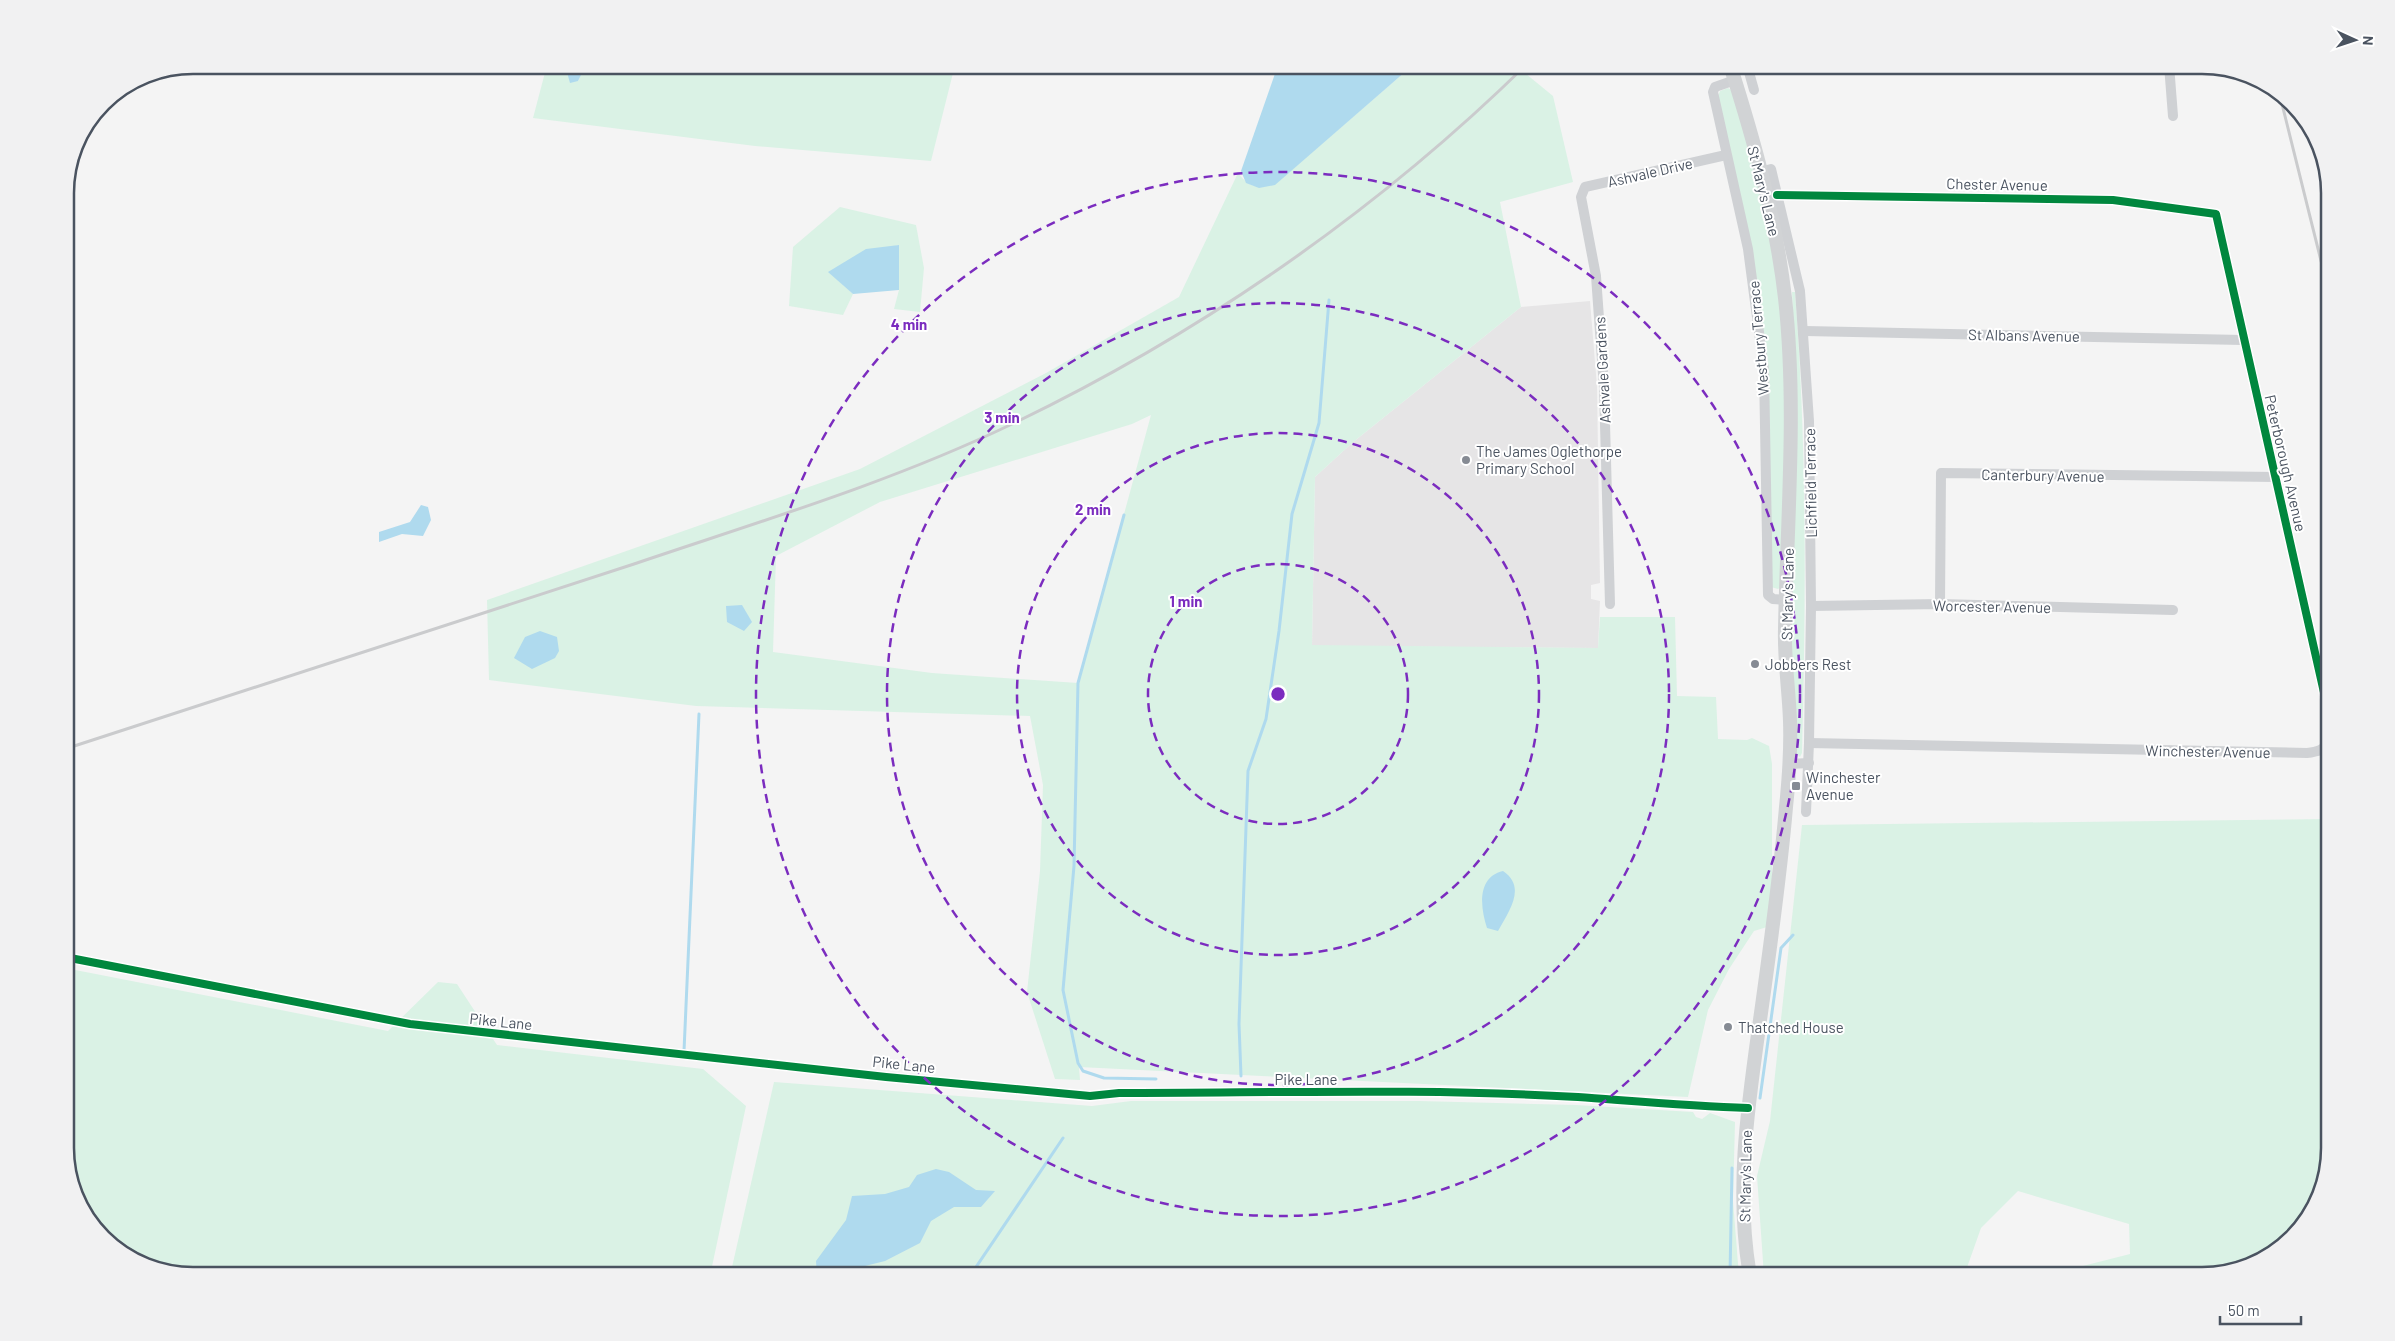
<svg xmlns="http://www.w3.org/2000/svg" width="2395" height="1341" viewBox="0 0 2395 1341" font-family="Barlow,sans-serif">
	<rect width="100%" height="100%" fill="#f4f4f4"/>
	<!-- education -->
	<polygon fill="#e6e5e6" points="1590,301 1597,387 1600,583 1591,585 1591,599 1600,601 1598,648 1312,646 1315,477 1352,443 1521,307"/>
	<!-- green -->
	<g fill="#daf2e5" fill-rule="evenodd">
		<path d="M547,65H565V69L578,81L584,68L589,65C618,65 649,69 676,65H955L931,161L755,146L533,118Z"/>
		<path d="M1413,65H1515L1553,96L1573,182L1500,202L1521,307L1352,443L1315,477L1312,645L1598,648L1600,617H1675L1677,696L1716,697L1718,739L1747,740L1752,738L1769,746L1772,764V880L1767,927L1754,931L1729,969L1708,1010L1688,1097L1079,1067L1080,1080L1055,1079L1027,992L1040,871L1043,785L1030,716L696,706L489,680L487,600L860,469L1046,373L1179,297L1238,173C1250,188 1256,188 1275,184ZM1151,415L1078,683L932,673L773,652L776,556L880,502L1132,424Z"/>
		<path d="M1728,88L1735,92C1753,163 1773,234 1781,307C1791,398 1783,495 1781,587L1778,589L1771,587L1767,367L1717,99L1720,91Z"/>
		<polygon points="840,207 916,225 924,268 920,312 894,309 899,290 898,245 829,272 853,294 843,315 789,306 793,247"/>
		<path d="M1792,292H1795C1807,445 1806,599 1802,753L1800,757L1795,752L1790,603L1796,392Z"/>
		<polygon points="2330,819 2330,1148 2313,1212 2266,1259 2202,1276 2071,1276 2071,1269 2130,1254 2129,1224 2018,1191 1981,1228 1964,1276 1764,1276 1757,1176 1770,1121 1802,825"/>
		<polygon points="65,968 388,1031 438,982 457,984 497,1045 703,1069 746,1106 710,1276 193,1276 129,1259 82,1212 65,1156"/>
		<polygon points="774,1082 1092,1106 1131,1101 1419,1101 1576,1105 1693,1112 1696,1117 1702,1119 1710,1113 1735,1122 1733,1201 1739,1276 730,1276"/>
	</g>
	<!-- water -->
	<g fill="#afdaee">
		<polygon points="565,65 589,65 584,69 578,81 570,83"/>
		<polygon points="1278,65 1413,65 1275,185 1259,188 1246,183 1241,171"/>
		<polygon points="899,245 899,290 853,294 828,272 866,249"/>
		<polygon points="421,505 428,507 431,520 423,536 402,534 379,542 379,532 410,522"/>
		<polygon points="742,605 752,622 744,631 727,622 726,606"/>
		<polygon points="540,631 557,637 559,651 555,658 532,669 514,658 525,637"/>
		<path d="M1503,871C1527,887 1509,911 1498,931L1487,928C1480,907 1477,877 1503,871Z"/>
		<polygon points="936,1169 949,1172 976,1190 995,1191 981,1207 954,1207 931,1221 920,1243 885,1261 861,1267 856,1276 817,1276 816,1261 846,1220 852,1196 885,1194 909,1187 917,1175"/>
	</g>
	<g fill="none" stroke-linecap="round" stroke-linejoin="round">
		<!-- stream -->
		<g stroke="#afdaee" stroke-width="3">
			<polyline points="1124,515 1078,683 1074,866 1063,990 1078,1063 1083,1071 1104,1078 1156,1079"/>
			<polyline points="684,1051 699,714"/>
			<polyline points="1241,1076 1239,1024 1248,771 1266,719 1279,631 1292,514 1319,423 1329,300"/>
			<polyline points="1760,1098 1781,948 1793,935"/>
			<polyline points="970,1276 1063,1138"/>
			<polyline points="1730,1276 1732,1168"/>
		</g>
		<!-- street -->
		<g stroke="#cfd1d4" stroke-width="10">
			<polyline points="1747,65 1754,90"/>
			<polyline points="2169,65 2173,116"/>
			<polyline points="1735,80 1715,87 1713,92 1748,249 1764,370 1768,595 1773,599 1786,600"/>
			<polyline points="1760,172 1771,169 1800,291 1809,421 1811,606 1809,743 1806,812"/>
			<polyline points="1777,195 2113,200 2216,214 2330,719"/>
			<polyline points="1805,331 2243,340"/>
			<polyline points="1610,604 1604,388 1596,276 1581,197 1585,187 1726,155"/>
			<polyline points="1940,604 1941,473 2276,477"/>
			<polyline points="1811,606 1940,604 2173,610"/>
			<path d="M1809,743L2307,753C2317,752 2324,750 2330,741"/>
			<polyline points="1789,764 1809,763"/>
			<path d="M65,957L410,1024L886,1077L1090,1096L1119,1093C1272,1093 1425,1088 1578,1097C1634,1101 1691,1106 1748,1108"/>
		</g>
		<!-- secondary -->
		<path stroke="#d1d3d5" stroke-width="14" d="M1730,65C1754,140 1776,219 1785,298C1797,407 1787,519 1785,629C1784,659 1789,690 1790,721C1791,749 1789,778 1786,807C1780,878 1770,949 1760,1020C1748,1105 1735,1190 1750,1276"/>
		<!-- rail -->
		<g stroke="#cacbcd" stroke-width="3">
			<polyline points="2280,96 2330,297"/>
			<path d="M65,749C255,688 445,627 634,564C761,521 889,483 1010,425C1200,334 1376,212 1526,65"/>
		</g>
		<!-- cycleway casing -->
		<g stroke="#fff" stroke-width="11">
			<g id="cycleway">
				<polyline points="1777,195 2113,200 2216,214 2330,719"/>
				<path d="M65,957L410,1024L886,1077L1090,1096L1119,1093C1272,1093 1425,1088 1578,1097C1634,1101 1691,1106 1748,1108"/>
			</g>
		</g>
		<!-- cycleway -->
		<use href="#cycleway" stroke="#00873e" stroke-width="8"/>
	</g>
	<!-- distance rings -->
	<g fill="none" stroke="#7b2cbf" stroke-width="2.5" stroke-dasharray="9 6">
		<circle cx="1278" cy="694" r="130"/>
		<circle cx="1278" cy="694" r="261"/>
		<circle cx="1278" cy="694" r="391"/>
		<circle cx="1278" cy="694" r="522"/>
	</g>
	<!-- markers -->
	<g fill="#868b94" stroke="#fff" stroke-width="2">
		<circle cx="1466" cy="460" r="5"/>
		<circle cx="1755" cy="664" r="5"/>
		<rect x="1791" y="781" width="10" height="10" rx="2.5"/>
		<circle cx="1728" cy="1027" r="5"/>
	</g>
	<g text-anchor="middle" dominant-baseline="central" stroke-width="4" stroke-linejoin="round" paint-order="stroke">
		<!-- street labels -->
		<g font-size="15" fill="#4a5360" stroke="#fff">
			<text transform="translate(1650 172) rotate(-13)">Ashvale Drive</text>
			<text transform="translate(1997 184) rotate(1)">Chester Avenue</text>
			<text transform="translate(1764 191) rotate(76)">St Mary's Lane</text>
			<text transform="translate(2024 335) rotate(1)">St Albans Avenue</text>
			<text transform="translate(1758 338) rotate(-95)">Westbury Terrace</text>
			<text transform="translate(1602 370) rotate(-93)">Ashvale Gardens</text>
			<text transform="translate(2286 463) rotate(77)">Peterborough Avenue</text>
			<text transform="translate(2043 475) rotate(1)">Canterbury Avenue</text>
			<text transform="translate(1810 483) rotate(-91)">Lichfield Terrace</text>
			<text transform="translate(1787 594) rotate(-89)">St Mary's Lane</text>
			<text transform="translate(1992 606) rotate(1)">Worcester Avenue</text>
			<text transform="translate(2208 751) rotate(1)">Winchester Avenue</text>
			<text transform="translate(501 1021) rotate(6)">Pike Lane</text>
			<text transform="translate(904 1064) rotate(6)">Pike Lane</text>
			<text x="1306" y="1079">Pike Lane</text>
			<text transform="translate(1745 1176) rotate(-89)">St Mary's Lane</text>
		</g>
		<!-- poi labels -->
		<g font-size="15" fill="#4a5360" stroke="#fff" text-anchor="start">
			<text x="1476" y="451">The James Oglethorpe<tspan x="1476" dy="17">Primary School</tspan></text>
			<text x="1765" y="664">Jobbers Rest</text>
			<text x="1806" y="777">Winchester<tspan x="1806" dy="17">Avenue</tspan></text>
			<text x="1738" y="1027">Thatched House</text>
		</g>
	</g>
	<!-- crop -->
	<path d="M0 0H2395V1341H0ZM193 74H2202A119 119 0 0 1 2321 193V1148A119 119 0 0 1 2202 1267H193A119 119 0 0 1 74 1148V193A119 119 0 0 1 193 74Z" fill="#f1f1f2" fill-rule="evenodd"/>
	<path fill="none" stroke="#4a5360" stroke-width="2.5" d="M193 74H2202A119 119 0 0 1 2321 193V1148A119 119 0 0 1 2202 1267H193A119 119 0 0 1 74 1148V193A119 119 0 0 1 193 74Z"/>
	<circle cx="1278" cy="694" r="8" fill="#7b2cbf" stroke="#fff" stroke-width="2.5"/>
	<g font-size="15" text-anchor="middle" font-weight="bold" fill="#7b2cbf" stroke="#fff" stroke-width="4" stroke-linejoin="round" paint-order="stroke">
		<text x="909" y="330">4 min</text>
		<text x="1002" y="423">3 min</text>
		<text x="1093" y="515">2 min</text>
		<text x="1186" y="607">1 min</text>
	</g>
	<!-- north arrow -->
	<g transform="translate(2355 40) rotate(93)" stroke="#ffffff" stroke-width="4" paint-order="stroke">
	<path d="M0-4L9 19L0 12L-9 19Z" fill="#4a5360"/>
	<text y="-8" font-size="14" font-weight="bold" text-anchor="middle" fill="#4a5360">N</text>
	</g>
	<!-- scale -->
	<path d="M2220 1316v8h81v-8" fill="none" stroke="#4a5360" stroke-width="2.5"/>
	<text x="2228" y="1316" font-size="15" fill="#4a5360" stroke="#ffffff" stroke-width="4" paint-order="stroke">50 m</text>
</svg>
